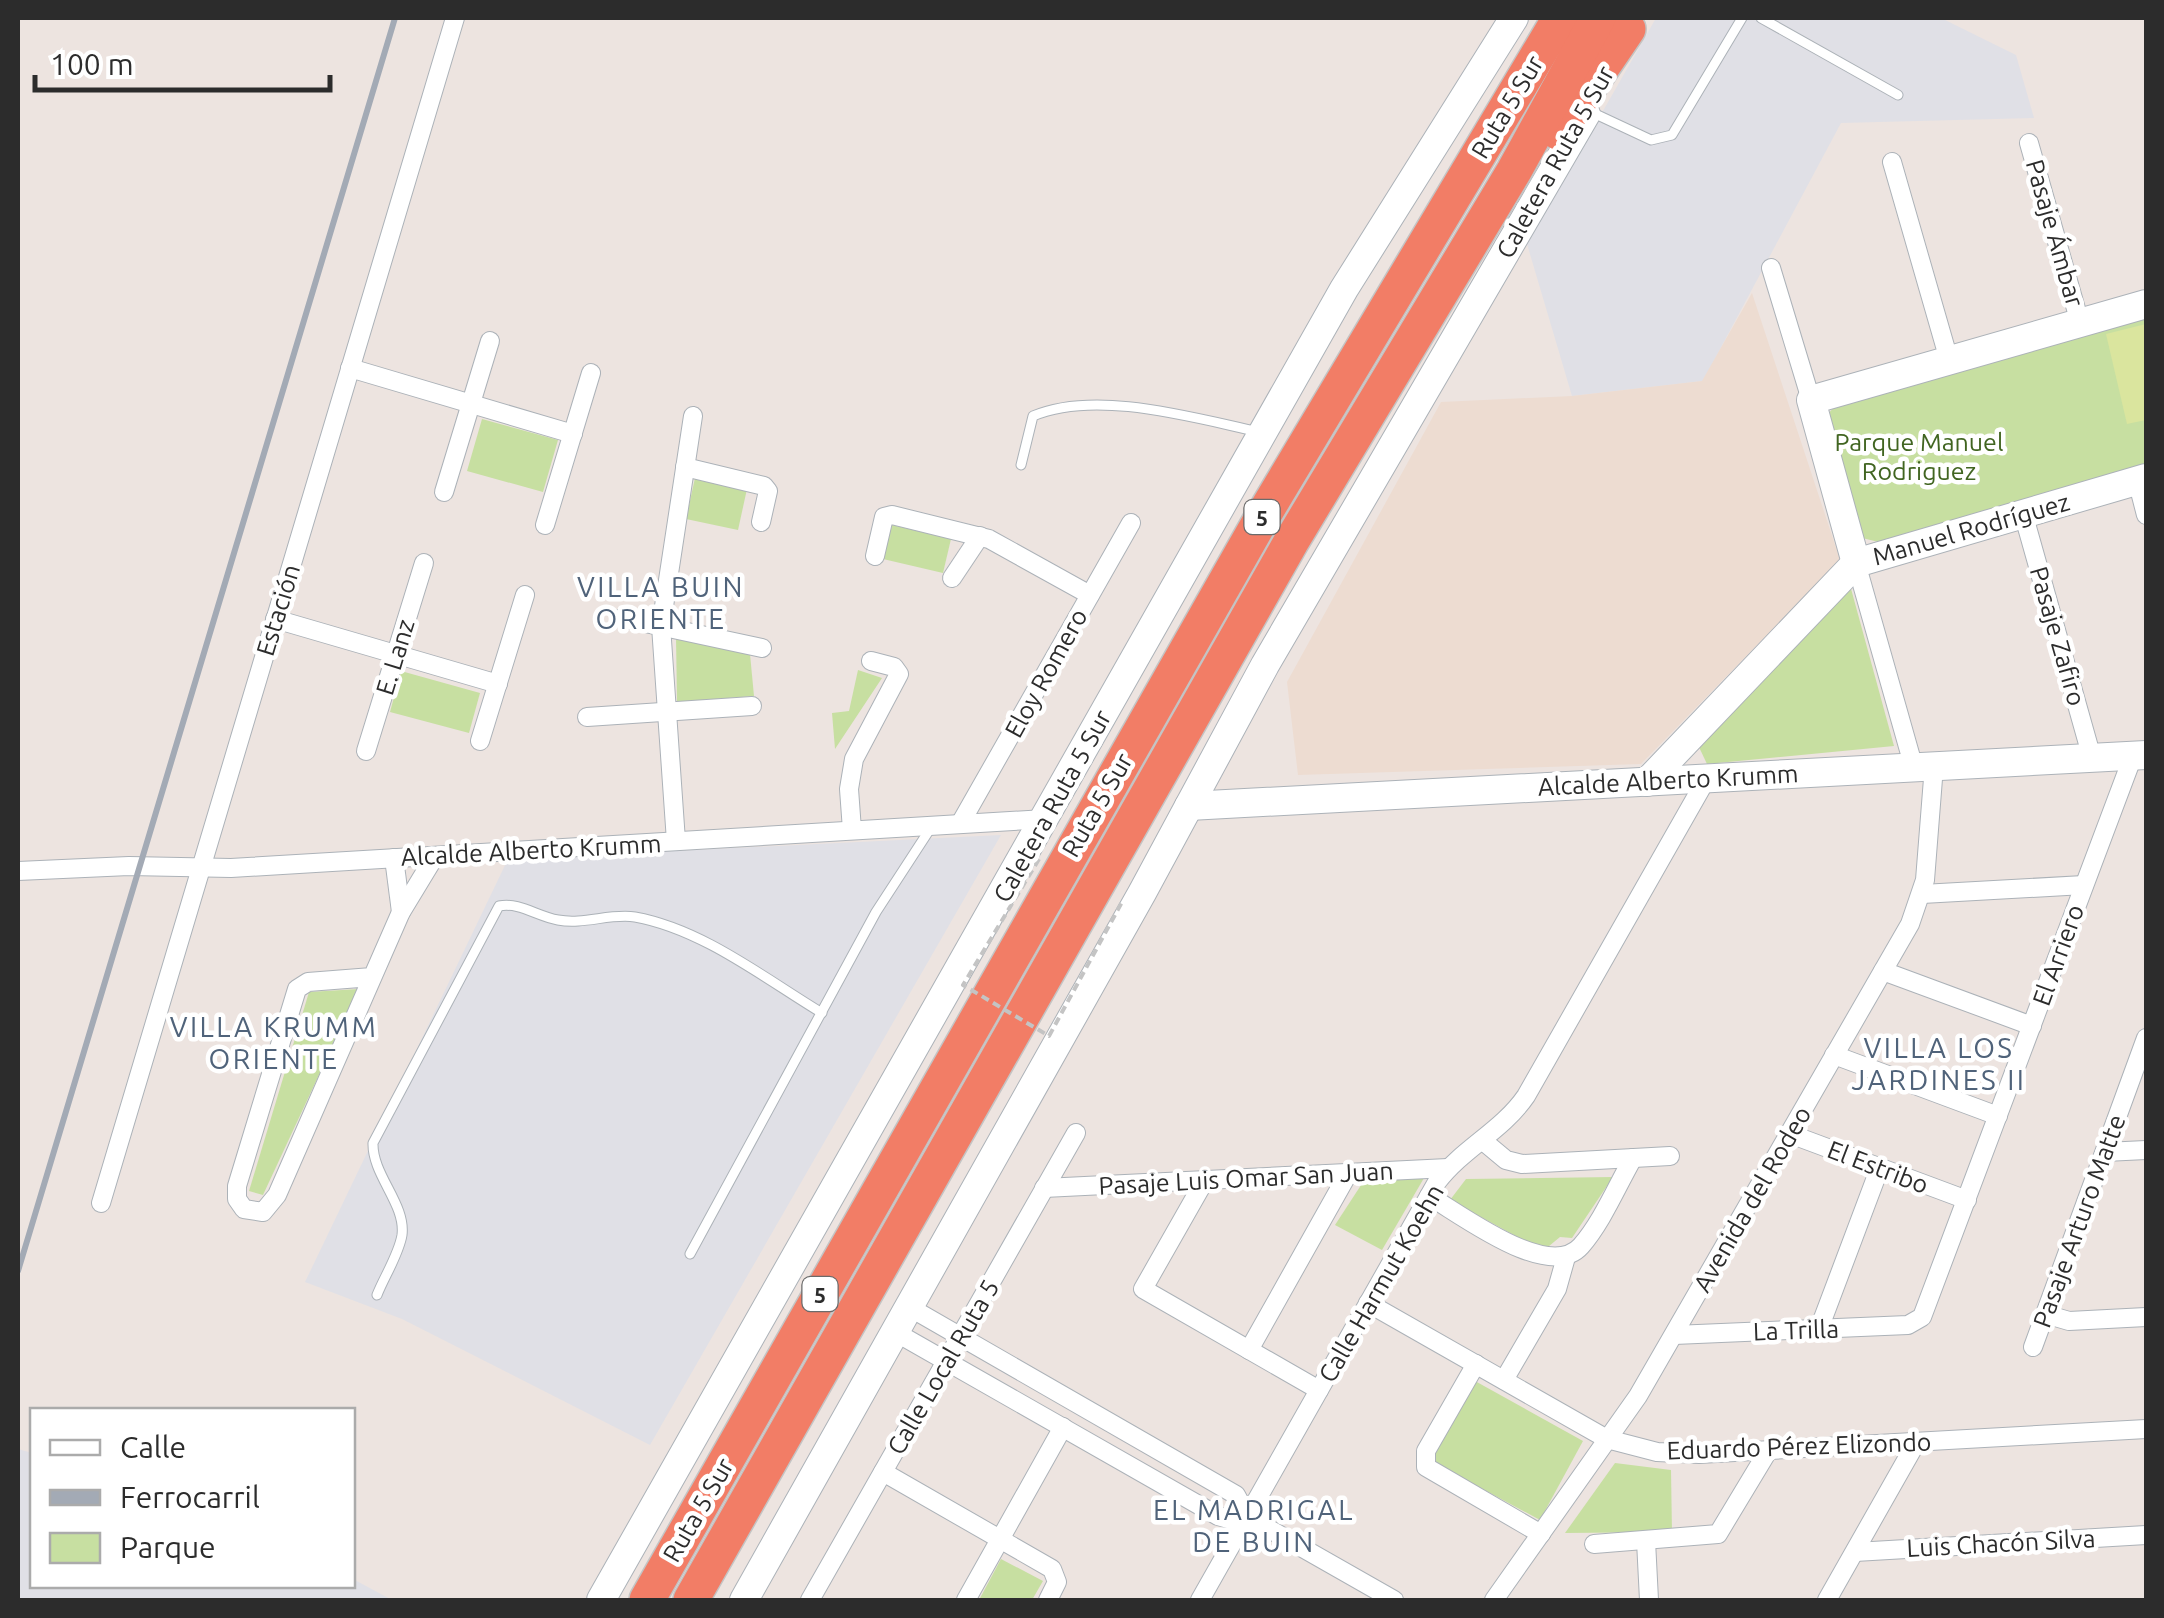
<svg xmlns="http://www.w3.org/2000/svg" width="2164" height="1618" viewBox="0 0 2164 1618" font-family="Ubuntu,sans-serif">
	<rect width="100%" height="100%" fill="#ede4e0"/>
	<!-- industrial -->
	<g fill="#e0e0e6">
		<polygon points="1656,18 1941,18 2016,55 2034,118 1841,123 1703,381 1572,396 1527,244"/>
		<polygon points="1001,835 650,1445 402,1319 305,1282 508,859"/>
		<polygon points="18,1449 32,1453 32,1586 352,1586 353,1579 392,1600 18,1600"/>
	</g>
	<!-- education -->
	<polygon fill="#eddcd1" points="1752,293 1840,560 1641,764 1298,775 1287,682 1441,402 1572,396 1702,381"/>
	<!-- green -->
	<g fill="#c7dfa1">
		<polygon points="2146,317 2146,467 1887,544 1858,537 1825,417 1838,403"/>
		<polygon points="482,419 558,440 543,492 467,471"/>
		<polygon points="695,478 747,489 738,530 686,519"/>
		<polygon points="892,525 951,539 943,573 883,559"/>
		<polygon points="1850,585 1894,746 1707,764 1698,745"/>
		<polygon points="676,637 750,654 754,696 677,702"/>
		<polygon points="858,670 882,678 835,749 832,713 849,711"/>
		<polygon points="401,671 480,693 469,733 390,712"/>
		<polygon points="359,989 263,1195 249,1191 309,992"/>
		<polygon points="1613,1177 1572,1238 1560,1237 1543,1251 1450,1200 1466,1179"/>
		<polygon points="1424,1178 1382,1250 1335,1225 1365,1179"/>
		<polygon points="1475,1381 1583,1441 1540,1520 1431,1461"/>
		<polygon points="1615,1463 1671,1470 1672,1532 1565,1533"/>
		<polygon points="1001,1559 1043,1581 1032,1600 979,1600"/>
	</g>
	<!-- pitch -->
	<polygon fill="#dae59e" points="2146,324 2146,420 2127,424 2106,334"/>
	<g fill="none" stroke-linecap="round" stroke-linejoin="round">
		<!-- lane casing -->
		<g stroke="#acb2b8" stroke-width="11">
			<g id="lane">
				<polyline points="1761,18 1898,95"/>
				<polyline points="1589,111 1651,140 1672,135 1742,18"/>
				<path d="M1021,465L1033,416C1096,389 1194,418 1260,432"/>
				<polyline points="690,1254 876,912 932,826"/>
				<path d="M377,1295C384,1277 399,1254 402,1235C406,1204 372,1175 373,1143L499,906C520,902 536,916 558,920C584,925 610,913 635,917C702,929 764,978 822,1013"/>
			</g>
		</g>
		<!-- street casing -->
		<g stroke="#acb2b8" stroke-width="20">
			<g id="street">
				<polyline points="2029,143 2080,323"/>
				<polyline points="1892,162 1949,360"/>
				<polyline points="1771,268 1811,400"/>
				<polyline points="350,368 573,434"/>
				<polyline points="685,467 764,486 768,491 761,522"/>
				<polyline points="2137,480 2146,515"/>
				<polyline points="444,492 490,341"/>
				<polyline points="2023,513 2092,758"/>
				<polyline points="545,525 591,373"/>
				<polyline points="875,556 884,517 892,515 989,539 1090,595"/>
				<polyline points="1856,563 1914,768"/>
				<polyline points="952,578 980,536"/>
				<polyline points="622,618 762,648"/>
				<polyline points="275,619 498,684"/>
				<polyline points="587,717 752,706"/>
				<polyline points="480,741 525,595"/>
				<polyline points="366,751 424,563"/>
				<polyline points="960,824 1131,523"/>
				<polyline points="852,830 849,789 854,759 899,674 894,667 871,661"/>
				<polyline points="676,841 661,626 693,416"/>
				<polyline points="394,858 401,912"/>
				<polyline points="18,871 129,866 231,868 1045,819"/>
				<polyline points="1922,894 2084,885"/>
				<polyline points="1883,971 2032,1026"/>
				<polyline points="372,977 308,982 297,989 237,1186 237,1199 244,1209 263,1212 277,1195 401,912 435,856"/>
				<polyline points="1834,1055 1998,1116"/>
				<polyline points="1790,1134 1967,1200"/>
				<polyline points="1482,1140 1506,1160 1522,1164 1670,1156"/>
				<polyline points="2105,1152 2146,1150"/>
				<polyline points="1205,1180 1143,1289 1319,1390"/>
				<polyline points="1044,1188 1448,1168"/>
				<path d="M1429,1196C1462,1215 1549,1282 1581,1246C1602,1222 1617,1186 1633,1158"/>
				<polyline points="101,1203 455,18"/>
				<polyline points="1368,1303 1607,1439 1657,1452 1699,1454 2146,1429"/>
				<polyline points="909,1307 1236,1495 1248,1517 1394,1600"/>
				<polyline points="2045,1314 2069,1321 2146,1317"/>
				<polyline points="1819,1329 1880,1167"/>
				<polyline points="895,1332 1218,1516 1232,1520 1248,1517"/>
				<polyline points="1674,1335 1908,1325 1922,1317 2133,756"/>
				<polyline points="2033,1347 2146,1038"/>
				<polyline points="1249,1350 1349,1172"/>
				<polyline points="1476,1364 1426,1451 1426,1467 1541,1534"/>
				<polyline points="1504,1380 1557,1289 1566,1257"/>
				<polyline points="883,1472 1052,1569 1057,1582 1048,1600"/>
				<polyline points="1646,1541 1649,1600"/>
				<polyline points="1594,1544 1718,1534 1768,1451"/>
				<polyline points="1855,1552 2146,1535"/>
				<polyline points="810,1600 1076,1133"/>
				<polyline points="966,1600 1063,1427"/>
				<path d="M1200,1600L1437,1182C1463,1148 1502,1131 1526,1096L1707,778"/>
				<polyline points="1494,1600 1638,1396 1910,924 1925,880 1934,766"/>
				<polyline points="1827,1600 1916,1443"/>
			</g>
		</g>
		<!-- secondary casing -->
		<g stroke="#acb2b8" stroke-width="30">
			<g id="secondary">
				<polyline points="1856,563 1811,400 2146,304"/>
				<polyline points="1647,782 1856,563 2146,478"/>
				<polyline points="1189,806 2146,755"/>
				<polyline points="601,1600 1344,289 1514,18"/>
				<polyline points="744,1600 1142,893 1265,665 1586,114"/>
			</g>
		</g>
		<!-- highway casing -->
		<g stroke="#c4c4c4" stroke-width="38">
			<g id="highway">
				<polyline points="1558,132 1628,29"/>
				<polyline points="647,1600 1263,516 1560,18"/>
				<polyline points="691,1600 1291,542 1514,171 1598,18"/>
			</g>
		</g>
		<!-- lane -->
		<use href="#lane" stroke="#fff" stroke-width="9"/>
		<!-- street -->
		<use href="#street" stroke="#fff" stroke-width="18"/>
		<!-- secondary -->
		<use href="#secondary" stroke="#fff" stroke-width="28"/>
		<!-- highway -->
		<use href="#highway" stroke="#f27d66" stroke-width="35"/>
		<!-- rail -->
		<polyline stroke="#a3aab5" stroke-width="6" points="18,1271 395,18"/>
		<!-- path-bridge -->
		<polyline stroke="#c4c4c4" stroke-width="4" stroke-dasharray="8 5" stroke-linecap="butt" points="1039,859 963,985 1049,1036 1122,902"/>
	</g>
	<g text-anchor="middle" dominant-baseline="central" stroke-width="9" stroke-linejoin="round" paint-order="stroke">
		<!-- shield labels -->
		<g fill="#fff" stroke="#6b6b6b" stroke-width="2.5">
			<rect x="1244.5" y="500" width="35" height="34" rx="8"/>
			<rect x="802.5" y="1277" width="35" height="34" rx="8"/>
		</g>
		<g font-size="22" font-weight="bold" fill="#2c2c2c">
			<text x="1262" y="517">5</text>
			<text x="820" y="1294">5</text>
		</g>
		<!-- street labels -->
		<g font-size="25" fill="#2c2c2c" stroke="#fff">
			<text transform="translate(1507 107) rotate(-59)">Ruta 5 Sur</text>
			<text transform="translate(1555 162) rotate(-61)">Caletera Ruta 5 Sur</text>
			<text transform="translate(2055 233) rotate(74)">Pasaje Ámbar</text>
			<text transform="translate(1971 529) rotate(-16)">Manuel Rodríguez</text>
			<text transform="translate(278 610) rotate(-73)">Estación</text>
			<text transform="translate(2058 636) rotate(74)">Pasaje Zafiro</text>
			<text transform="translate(395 657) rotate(-73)">E. Lanz</text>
			<text transform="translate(1046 673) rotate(-61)">Eloy Romero</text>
			<text transform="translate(1668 780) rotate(-3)">Alcalde Alberto Krumm</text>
			<text transform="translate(1097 805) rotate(-60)">Ruta 5 Sur</text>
			<text transform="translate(1052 806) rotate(-61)">Caletera Ruta 5 Sur</text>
			<text transform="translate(531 850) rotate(-3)">Alcalde Alberto Krumm</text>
			<text transform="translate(2058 955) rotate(-70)">El Arriero</text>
			<text transform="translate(1878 1167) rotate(21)">El Estribo</text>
			<text transform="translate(1246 1178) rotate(-3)">Pasaje Luis Omar San Juan</text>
			<text transform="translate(1752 1199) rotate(-60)">Avenida del Rodeo</text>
			<text transform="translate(2079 1221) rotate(-70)">Pasaje Arturo Matte</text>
			<text transform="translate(1381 1283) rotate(-60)">Calle Harmut Koehn</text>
			<text transform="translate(1796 1330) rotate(-2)">La Trilla</text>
			<text transform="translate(943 1367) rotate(-60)">Calle Local Ruta 5</text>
			<text transform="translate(1799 1446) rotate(-2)">Eduardo Pérez Elizondo</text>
			<text transform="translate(698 1510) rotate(-60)">Ruta 5 Sur</text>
			<text transform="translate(2001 1543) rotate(-3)">Luis Chacón Silva</text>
		</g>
		<!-- park labels -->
		<g font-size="25" fill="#416521" stroke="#fff">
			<text x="1919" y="442">Parque Manuel<tspan x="1919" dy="29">Rodriguez</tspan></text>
		</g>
		<!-- neighbourhood labels -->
		<g font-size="28" letter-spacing="2.5" fill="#50637a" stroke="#fff">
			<text x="661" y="586">VILLA BUIN<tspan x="661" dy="32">ORIENTE</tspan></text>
			<text x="274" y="1026">VILLA KRUMM<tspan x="274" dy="32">ORIENTE</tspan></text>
			<text x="1939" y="1047">VILLA LOS<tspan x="1939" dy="32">JARDINES II</tspan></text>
			<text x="1254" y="1509">EL MADRIGAL<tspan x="1254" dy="32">DE BUIN</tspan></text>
		</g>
	</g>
	<!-- border -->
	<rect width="2164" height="1618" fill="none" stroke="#2c2c2c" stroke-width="40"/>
	<!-- legend -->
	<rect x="30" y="1408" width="325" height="180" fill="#ffffff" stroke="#ababab" stroke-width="2.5"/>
	<rect x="50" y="1440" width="50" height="15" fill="#ffffff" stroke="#ababab" stroke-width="2.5"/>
	<text x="120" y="1458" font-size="30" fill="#2c2c2c">Calle</text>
	<rect x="50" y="1490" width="50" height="15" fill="#a3aab5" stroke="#ababab" stroke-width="2.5"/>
	<text x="120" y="1508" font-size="30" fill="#2c2c2c">Ferrocarril</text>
	<rect x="50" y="1533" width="50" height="30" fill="#c7dfa1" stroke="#ababab" stroke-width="2.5"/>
	<text x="120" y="1558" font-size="30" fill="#2c2c2c">Parque</text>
	<!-- scale -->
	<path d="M35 75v15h295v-15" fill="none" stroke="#2c2c2c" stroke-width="5"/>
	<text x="50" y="75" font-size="30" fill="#2c2c2c" stroke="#ffffff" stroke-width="8" paint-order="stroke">100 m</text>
</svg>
